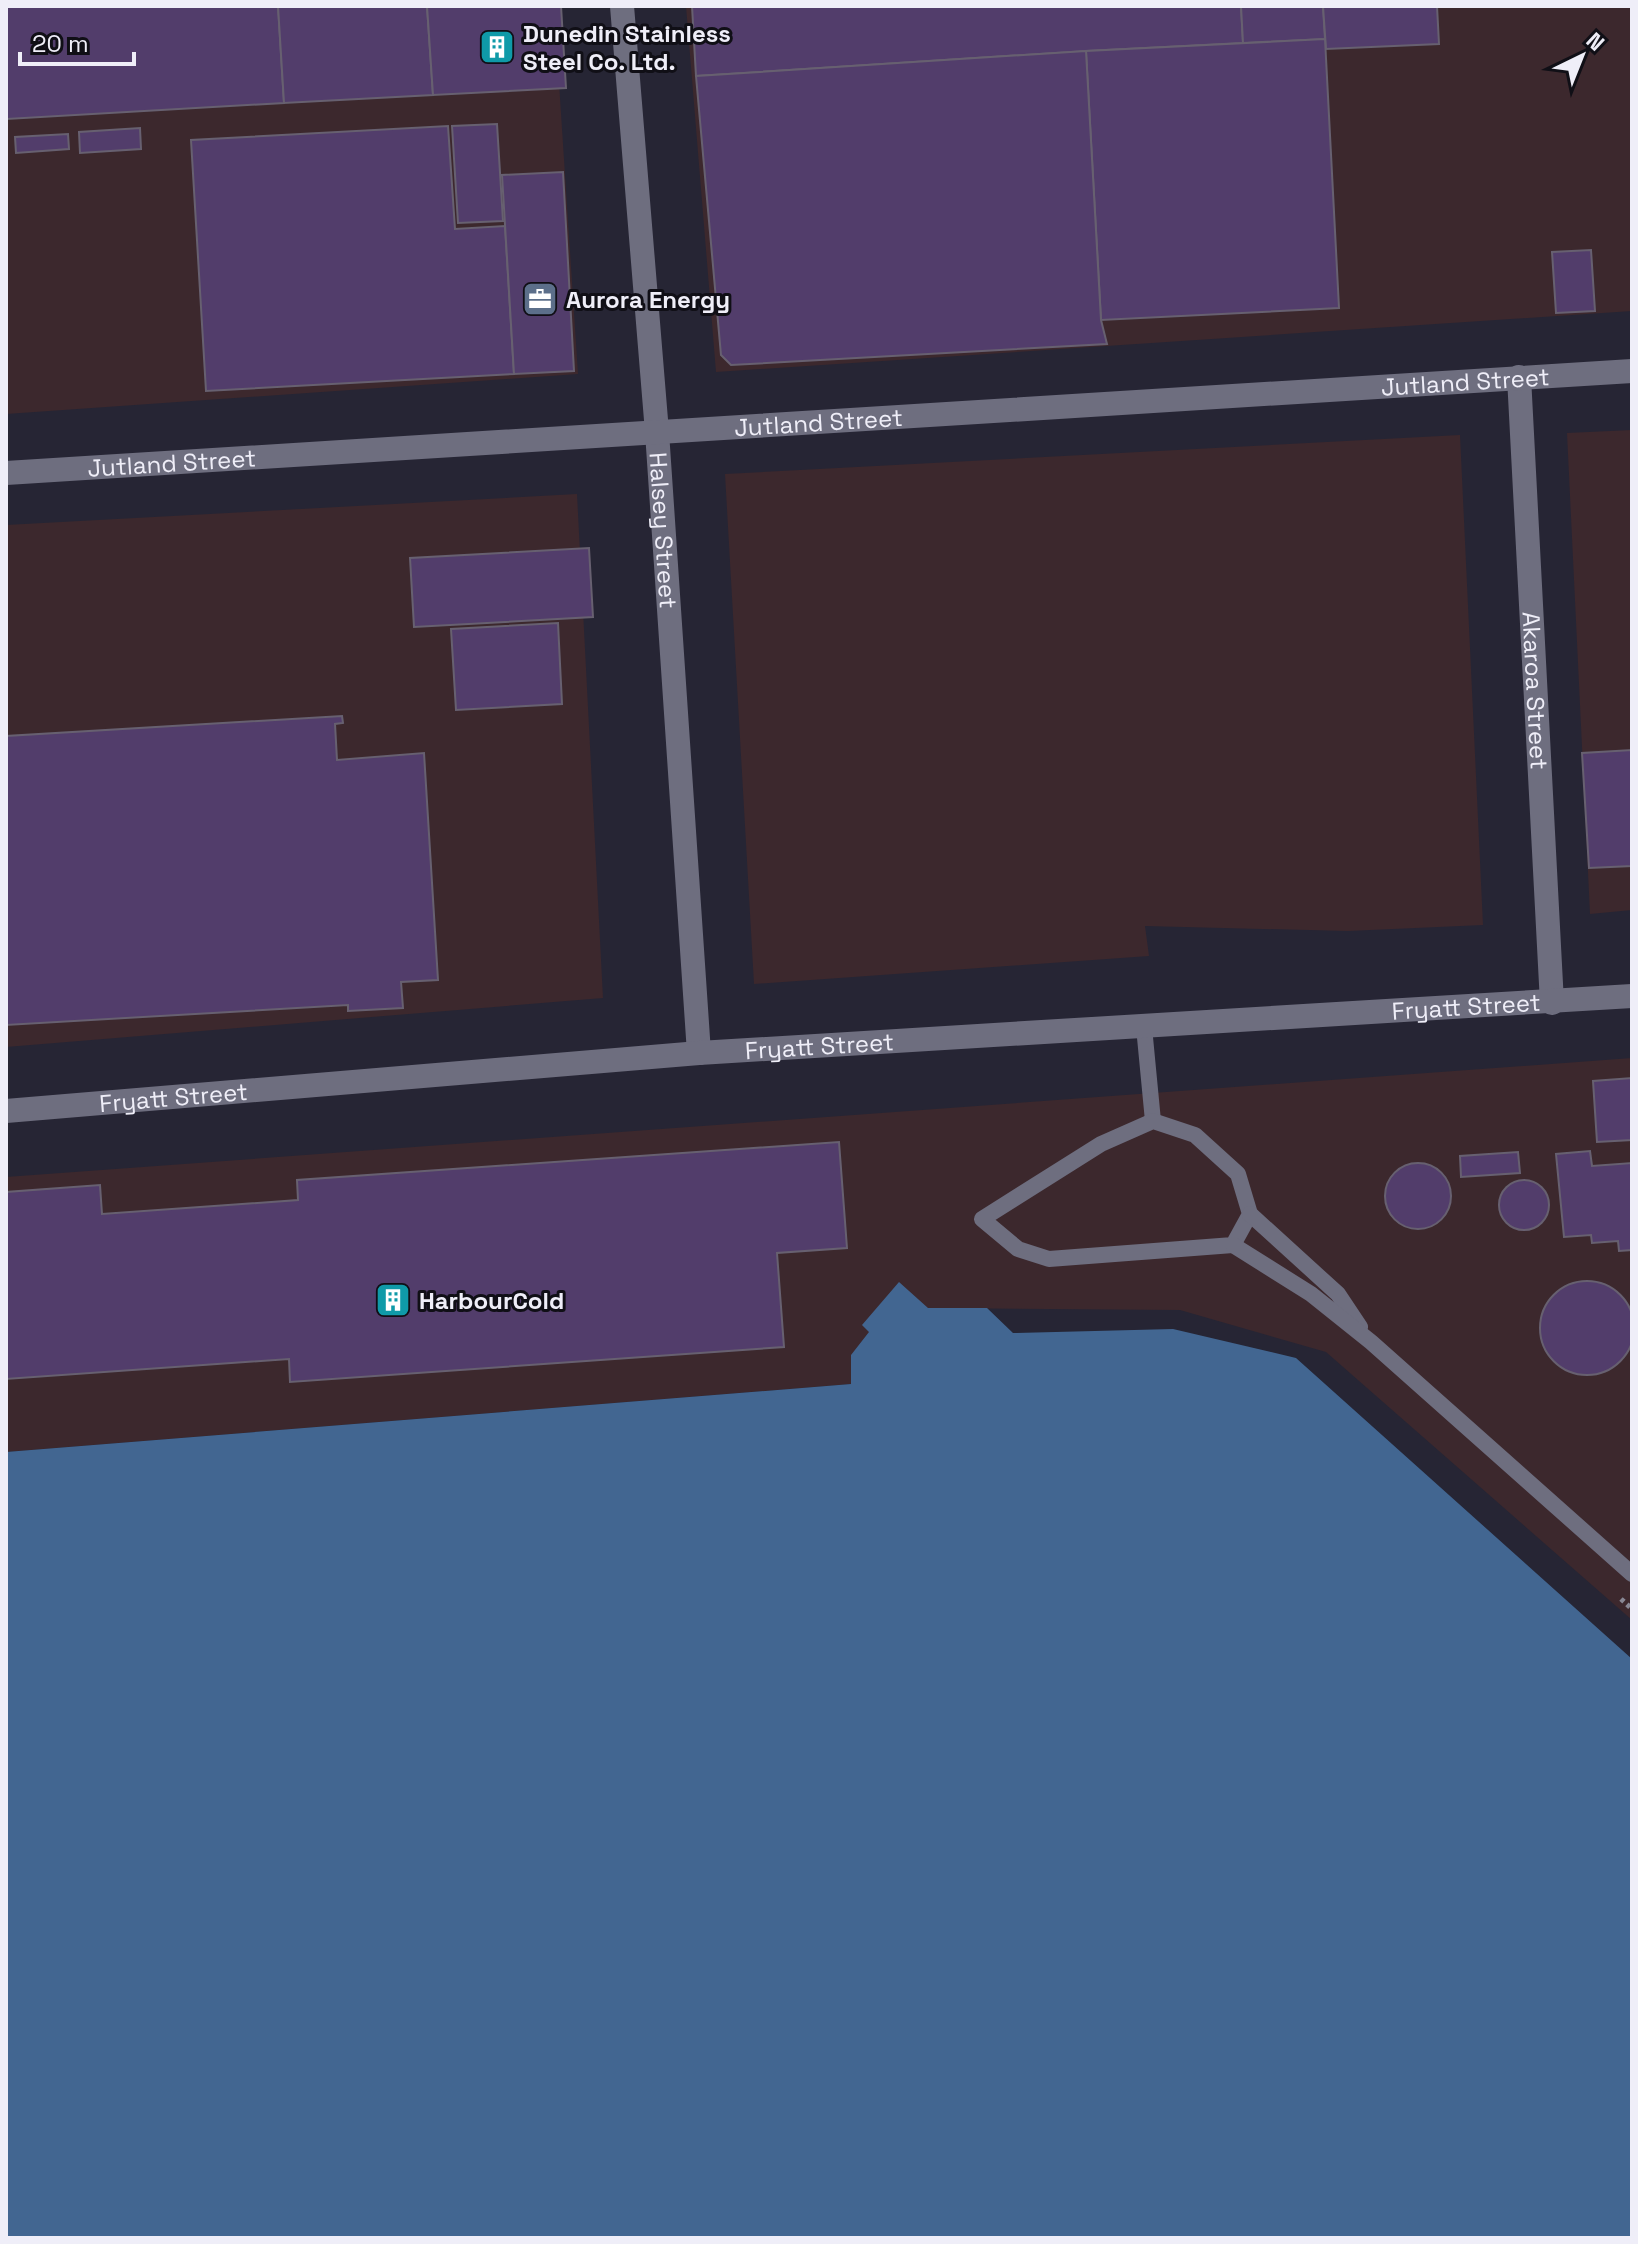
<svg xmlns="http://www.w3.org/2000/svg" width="1638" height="2244" viewBox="0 0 1638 2244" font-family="'Space Grotesk',sans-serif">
	<rect width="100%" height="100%" fill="#262534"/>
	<!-- industrial -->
	<g fill="#3c282d">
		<polygon points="6,6 554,6 578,374 6,414"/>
		<polygon points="686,6 1632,6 1632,311 716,372"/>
		<polygon points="1632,430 1632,910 1590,914 1567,433"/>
		<polygon points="1460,435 1483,925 1348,931 1145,926 1149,956 754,984 725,474"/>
		<polygon points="577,494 603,998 6,1047 6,525"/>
		<polygon points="1632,1058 1632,1620 1326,1352 1180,1310 929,1308 851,1384 6,1452 6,1177"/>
	</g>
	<!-- water -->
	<polygon fill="#426691" points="899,1282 928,1308 987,1308 1013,1333 1173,1329 1296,1358 1632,1659 1632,2238 6,2238 6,1452 851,1384 851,1355 869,1332 862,1325"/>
	<!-- building -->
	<g fill="#523d6b" stroke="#676070" stroke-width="2">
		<polygon points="6,6 278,6 284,103 7,119"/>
		<polygon points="278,6 427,6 433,95 284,103"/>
		<polygon points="427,6 561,6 566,88 433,95"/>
		<polygon points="692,6 1241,6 1243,43 1086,51 696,76"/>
		<polygon points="1241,6 1323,6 1325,39 1243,43"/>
		<polygon points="1323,6 1437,6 1439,44 1326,49"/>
		<polygon points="1325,39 1339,308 1101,320 1086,51"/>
		<polygon points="1086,51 1101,320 1107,344 731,365 721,355 696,76"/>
		<polygon points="497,124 503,221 458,223 452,126"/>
		<polygon points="448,126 455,229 505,226 514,374 206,391 191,140"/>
		<polygon points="140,128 141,149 80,153 79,132"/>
		<polygon points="68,134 69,149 16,153 15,137"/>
		<polygon points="563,172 574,371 514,374 502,175"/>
		<polygon points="1591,250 1595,311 1556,313 1552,252"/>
		<polygon points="589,548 593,617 414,627 410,558"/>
		<polygon points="558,623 562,704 456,710 451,629"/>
		<polygon points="342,716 343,723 335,724 337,760 424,753 438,980 401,982 403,1008 348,1011 348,1005 6,1025 6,736"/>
		<polygon points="1632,750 1632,866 1589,868 1582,753"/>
		<polygon points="1632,1078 1632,1140 1597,1142 1593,1081"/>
		<polygon points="839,1142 847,1248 777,1253 784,1347 290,1382 289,1359 6,1379 6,1192 100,1185 102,1214 298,1200 297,1180"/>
		<polygon points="1590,1151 1592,1166 1632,1163 1632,1250 1619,1251 1618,1241 1592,1243 1591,1235 1564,1237 1556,1154"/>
		<polygon points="1518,1152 1520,1173 1461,1177 1460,1156"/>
		<circle cx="1418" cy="1196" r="33"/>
		<circle cx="1524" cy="1205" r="25"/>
		<circle cx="1587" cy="1328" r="47"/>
	</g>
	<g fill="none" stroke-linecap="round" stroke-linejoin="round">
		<!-- path -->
		<polyline stroke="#898895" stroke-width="5" stroke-dasharray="4 4" stroke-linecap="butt" points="1621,1599 1632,1609"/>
		<!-- lane -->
		<g stroke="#6e6e7f" stroke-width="16">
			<polyline points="1144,1027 1153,1121"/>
			<polygon points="1153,1121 1195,1135 1238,1174 1250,1214 1233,1245 1049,1259 1018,1249 982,1219 1101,1144"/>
			<polyline points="1250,1214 1338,1294 1360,1327"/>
			<polyline points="1233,1245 1311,1294 1371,1342 1632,1574"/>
		</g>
		<!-- street -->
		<g stroke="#6e6e7f" stroke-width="24">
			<path id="s1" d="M622,6L657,432L699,1053"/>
			<path id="s2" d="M1519,377L1552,1003"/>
			<path id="s3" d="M6,473L1632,371"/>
		</g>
		<!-- secondary -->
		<path stroke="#6e6e7f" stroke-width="24" id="s4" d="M6,1111L699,1053L1632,996"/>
	</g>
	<!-- icons -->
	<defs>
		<g id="building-square" transform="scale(1.8)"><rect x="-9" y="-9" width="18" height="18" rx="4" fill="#0f9aa8" stroke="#100f16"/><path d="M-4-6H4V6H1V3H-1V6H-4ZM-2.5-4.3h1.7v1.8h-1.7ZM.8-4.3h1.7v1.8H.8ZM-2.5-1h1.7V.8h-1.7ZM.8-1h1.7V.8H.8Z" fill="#fff"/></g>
		<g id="office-square" transform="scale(1.8)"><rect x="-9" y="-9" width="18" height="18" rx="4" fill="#5c6f8a" stroke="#100f16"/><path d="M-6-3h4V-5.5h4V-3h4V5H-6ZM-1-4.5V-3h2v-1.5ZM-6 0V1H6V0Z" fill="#fff"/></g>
	</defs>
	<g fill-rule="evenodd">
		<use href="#building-square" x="497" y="47"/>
		<use href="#office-square" x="540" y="299"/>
		<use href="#building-square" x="393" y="1300"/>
	</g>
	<g text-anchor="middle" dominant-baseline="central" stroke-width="6" stroke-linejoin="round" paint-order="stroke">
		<!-- poi labels -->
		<g font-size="24" font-weight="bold" fill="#efeef8" stroke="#100f16" text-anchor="start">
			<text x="523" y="33">Dunedin Stainless<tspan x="523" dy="28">Steel Co. Ltd.</tspan></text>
			<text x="566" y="299">Aurora Energy</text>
			<text x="419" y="1300">HarbourCold</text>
		</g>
		<!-- street labels -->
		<g font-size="24" fill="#efeef8" stroke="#100f16">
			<text stroke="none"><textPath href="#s3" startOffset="1462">Jutland Street</textPath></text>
			<text stroke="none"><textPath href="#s3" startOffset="814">Jutland Street</textPath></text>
			<text stroke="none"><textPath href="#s3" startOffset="166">Jutland Street</textPath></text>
			<text stroke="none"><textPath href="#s1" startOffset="526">Halsey Street</textPath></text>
			<text stroke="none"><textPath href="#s2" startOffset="314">Akaroa Street</textPath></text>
			<text stroke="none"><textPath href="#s4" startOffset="1464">Fryatt Street</textPath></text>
			<text stroke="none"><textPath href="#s4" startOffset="816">Fryatt Street</textPath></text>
			<text stroke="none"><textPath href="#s4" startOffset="168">Fryatt Street</textPath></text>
		</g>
	</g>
	<!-- border -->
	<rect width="1638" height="2244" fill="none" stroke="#efeef8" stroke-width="16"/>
	<!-- north arrow -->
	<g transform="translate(1582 56) rotate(43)" stroke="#100f16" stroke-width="6" paint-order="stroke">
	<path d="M0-6L14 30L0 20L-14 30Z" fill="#efeef8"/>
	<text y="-12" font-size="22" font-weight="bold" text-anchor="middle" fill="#efeef8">N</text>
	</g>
	<!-- scale -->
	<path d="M20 52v12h114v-12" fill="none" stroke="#efeef8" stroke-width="4"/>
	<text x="32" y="52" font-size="24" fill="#efeef8" stroke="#100f16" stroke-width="6" paint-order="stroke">20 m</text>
</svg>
